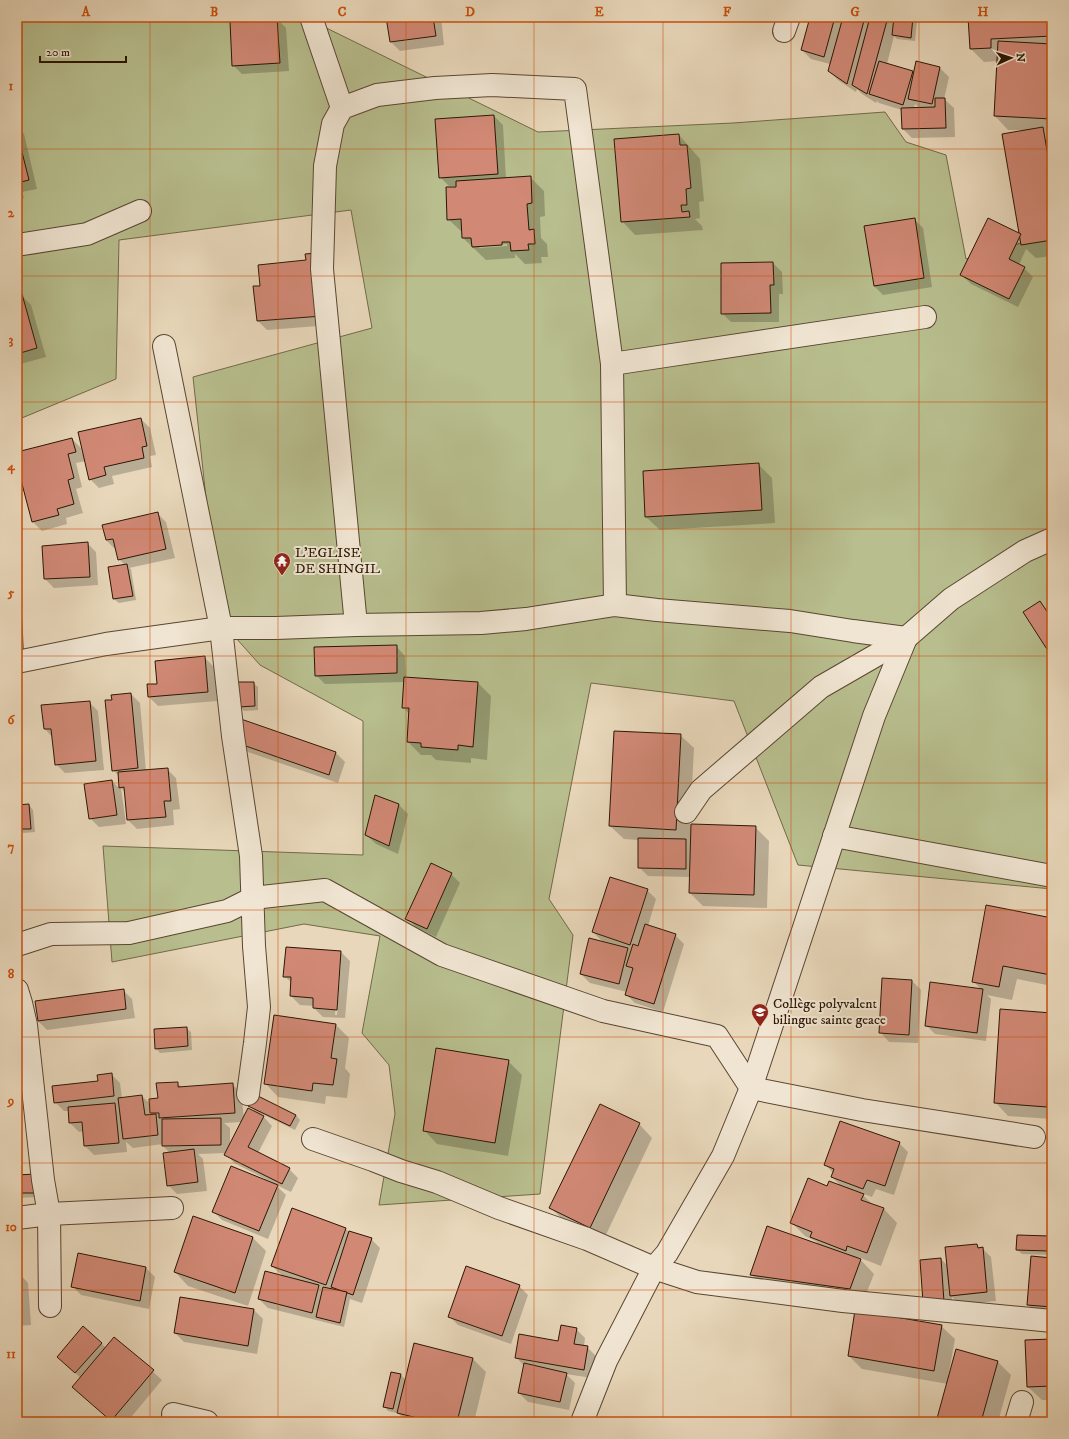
<svg xmlns="http://www.w3.org/2000/svg" width="1069" height="1439" viewBox="0 0 1069 1439" font-family="'IM FELL DW Pica',serif">
	<rect width="100%" height="100%" fill="#e8d7ba"/>
	<filter id="stains"><feTurbulence type="fractalNoise" baseFrequency=".005" numOctaves="4"/><feColorMatrix values="0 0 0 0 .2 0 0 0 0 .09 0 0 0 0 .02 0 0 0 .5 -.17"/></filter>
	<radialGradient id="worn" r=".72"><stop offset=".6" stop-color="#630" stop-opacity="0"/><stop offset="1" stop-color="#630" stop-opacity=".3"/></radialGradient>
	<!-- green -->
	<g fill="#b8be8e" stroke="#726a48">
		<polygon points="17,17 304,17 538,132 733,123 885,112 906,142 946,155 966,259 1052,234 1052,889 798,865 734,701 591,683 549,899 573,935 540,1194 379,1205 395,1114 389,1065 362,1033 380,936 304,924 112,962 103,846 363,855 363,721 260,665 219,619 193,377 372,328 351,210 119,240 116,379 17,420"/>
		<polygon points="17,539 24,660 17,662"/>
	</g>
	<!-- shadow -->
	<g fill="#0003" fill-rule="evenodd">
		<polygon points="388,17 441,17 444,45 400,51 391,42"/>
		<path d="M811,17H840L843,20L844,17H862L870,23L871,17H888L894,23L895,17H914L917,21L915,41L897,39L894,36L887,64L913,72L915,74L940,68L949,77L944,99L954,108L955,137L912,138L903,129L902,110L879,103L877,101L876,103L862,94L857,89L856,92L838,80L829,71L830,64L811,59L802,50ZM915,104L919,108H914Z"/>
		<polygon points="969,17 1052,17 1052,132 1046,131 1052,137 1052,256 1036,258 1026,249 1019,265 1024,268 1033,277 1018,307 971,284 962,275 1020,235 1023,130 1008,130 995,116 998,61 984,62 971,49"/>
		<polygon points="277,19 286,28 289,71 242,74 233,65"/>
		<path d="M494,116L503,125L506,179L530,177L544,191L545,216L540,217L541,238L547,244L548,257H541L542,263L525,264L515,254V258L486,260L463,238V233L448,219L457,186H449L440,177ZM507,244V246L480,248L478,246Z"/>
		<polygon points="17,128 24,134 37,189 22,192 24,198 17,199"/>
		<polygon points="679,135 700,159 704,201 699,202 700,218 695,219 702,226 703,230 635,235 622,221"/>
		<polygon points="914,219 923,228 932,287 883,295 874,286"/>
		<polygon points="307,261 331,325 267,330 258,321 261,287"/>
		<polygon points="773,263 782,272 783,294 779,294 779,322 731,322 722,313"/>
		<polygon points="22,296 31,305 46,357 17,365 17,297"/>
		<polygon points="141,419 150,428 156,455 150,456 152,467 112,476 114,484 99,488 90,479 86,461 76,463 82,487 76,489 83,513 66,518 67,524 42,531 33,522 17,461 17,453 72,439 81,448 82,454 84,453"/>
		<polygon points="758,464 772,478 775,523 660,530 646,517"/>
		<polygon points="157,513 166,522 175,558 129,568 131,569 136,600 119,603 114,599 125,565 119,559 115,549 106,540"/>
		<polygon points="87,543 96,552 98,585 54,588 45,579 43,547"/>
		<polygon points="1040,602 1052,616 1052,655"/>
		<polygon points="396,646 405,656 406,678 478,683 491,696 487,760 471,758 471,763 436,760 431,755 421,755 408,742 409,714 403,707 405,682 325,684 316,675"/>
		<polygon points="205,658 214,667 217,701 158,706 149,697 158,685"/>
		<polygon points="253,683 258,687 258,710 244,711 239,706"/>
		<polygon points="131,694 140,703 146,771 167,769 176,778 180,809 173,810 174,825 137,829 128,820 126,793 121,788 126,824 99,827 90,818 112,781 120,789 119,776 113,770 113,700"/>
		<polygon points="89,702 98,711 104,770 65,773 56,764 53,738 45,729"/>
		<polygon points="680,735 694,748 690,825 755,827 769,841 767,908 703,906 690,893 690,877 648,876 639,867 639,840 624,839 610,826"/>
		<polygon points="238,743 336,753 345,762 338,783 248,752"/>
		<polygon points="375,796 399,805 408,814 398,854 376,844 366,835"/>
		<polygon points="29,805 33,810 35,832 23,833 19,829"/>
		<polygon points="451,874 460,883 436,937 416,927 407,918"/>
		<polygon points="647,890 656,899 648,926 675,935 684,944 663,1012 635,1003 626,994 627,992 590,983 581,974 604,943 593,932"/>
		<polygon points="1052,919 1052,986 1017,979 1012,1000 987,995 991,999 986,1041 935,1034 926,1025 982,990 973,981"/>
		<path d="M341,952L350,961L345,1018L323,1017L314,1008V1006L300,1005L291,996L292,983L284,976ZM339,959H341L337,1015H335Z"/>
		<polygon points="912,981 921,990 918,1043 889,1042 880,1032"/>
		<polygon points="123,990 132,999 135,1018 47,1030 38,1021"/>
		<polygon points="1052,1014 1052,1119 1008,1116 995,1102"/>
		<polygon points="336,1025 349,1038 345,1068 350,1074 347,1098 326,1096 325,1104 278,1097 265,1083"/>
		<polygon points="186,1028 191,1032 192,1050 160,1053 156,1048"/>
		<polygon points="17,1039 30,1079 17,1081"/>
		<polygon points="508,1061 522,1075 508,1156 437,1144 424,1130"/>
		<path d="M111,1074L120,1083L122,1098L142,1096L150,1104L159,1099L177,1083L183,1088L232,1084L241,1093L244,1118L256,1112L250,1106L296,1115L300,1120L295,1130L260,1113L272,1126L258,1153L289,1169L298,1178L291,1192L276,1185L286,1195L268,1239L222,1220L213,1211L271,1183V1182L234,1163L226,1154V1153L198,1154L203,1159L207,1191L177,1194L168,1185L170,1153L163,1146V1144L133,1148L126,1142L127,1152L94,1155L85,1146L84,1131L79,1132L70,1123L69,1111H64L55,1102ZM242,1122L230,1146V1128L224,1123Z"/>
		<polygon points="639,1124 652,1138 603,1241 564,1221 551,1208"/>
		<polygon points="899,1143 908,1152 894,1195 876,1189 872,1197 861,1193 873,1205 884,1209 897,1223 881,1266 858,1257 874,1274 863,1302 765,1288 751,1274 821,1246 815,1241 805,1236 792,1223 828,1187 842,1187 832,1177 833,1173 826,1165"/>
		<polygon points="17,1176 39,1197 17,1198"/>
		<polygon points="193,1218 253,1238 266,1251 248,1306 188,1286 175,1272"/>
		<polygon points="345,1228 349,1232 371,1239 380,1248 362,1303 350,1299 344,1327 268,1308 259,1299 284,1277 272,1266"/>
		<polygon points="1049,1237 1052,1240 1052,1255 1022,1254 1017,1250"/>
		<polygon points="977,1245 980,1249 982,1248 991,1257 996,1301 960,1305 952,1297 953,1310 933,1312 941,1259 948,1266"/>
		<polygon points="79,1255 146,1268 155,1277 149,1309 81,1295 72,1286"/>
		<polygon points="1052,1259 1052,1315 1037,1314 1028,1305"/>
		<polygon points="17,1271 28,1283 31,1325 17,1326"/>
		<polygon points="519,1286 528,1295 511,1344 458,1325 449,1316"/>
		<polygon points="254,1310 263,1319 257,1354 184,1342 175,1333"/>
		<polygon points="941,1326 955,1339 948,1377 997,1361 1011,1375 998,1422 937,1422 948,1384 862,1369 849,1356"/>
		<polygon points="576,1329 585,1338 584,1347 587,1347 596,1356 592,1378 566,1374 575,1383 569,1410 528,1402 519,1393 524,1366 517,1358 559,1342"/>
		<polygon points="115,1338 162,1380 127,1422 113,1422 82,1396 73,1387 81,1378 67,1366 101,1343 106,1348"/>
		<polygon points="1052,1340 1052,1400 1042,1400 1028,1387"/>
		<polygon points="473,1359 486,1372 474,1422 407,1422 397,1412 397,1413 388,1411 384,1406 401,1375 406,1380"/>
	</g>
	<!-- building -->
	<g fill="#d18976" stroke="#2b1603">
		<polygon points="386,17 433,17 436,36 390,42"/>
		<polygon points="810,17 835,17 824,57 801,50"/>
		<polygon points="843,17 865,17 847,84 828,71"/>
		<polygon points="870,17 888,17 867,94 852,85"/>
		<polygon points="894,17 913,17 911,38 892,35"/>
		<polygon points="968,17 1052,17 1052,36 991,39 991,48 970,49"/>
		<polygon points="277,18 280,63 232,66 230,21"/>
		<polygon points="998,41 1052,44 1052,119 994,116"/>
		<polygon points="879,61 913,71 903,105 869,94"/>
		<polygon points="916,61 940,67 932,104 908,99"/>
		<polygon points="935,98 945,98 946,128 902,129 901,108 935,107"/>
		<polygon points="494,115 498,174 439,178 435,119"/>
		<polygon points="1043,127 1052,180 1052,240 1021,245 1002,134"/>
		<polygon points="17,132 29,180 17,183"/>
		<polygon points="679,134 680,145 687,145 691,188 686,189 687,205 681,205 682,212 689,211 690,217 621,222 614,139"/>
		<polygon points="531,176 532,203 527,204 529,230 534,229 535,244 528,244 529,250 511,251 510,242 502,242 502,245 472,247 471,238 462,238 461,219 447,220 446,187 456,187 456,181"/>
		<polygon points="915,218 924,278 874,286 864,226"/>
		<polygon points="988,218 1021,234 1009,259 1025,267 1009,299 960,275"/>
		<polygon points="316,253 322,316 257,321 253,286 260,286 258,265 306,260 305,254"/>
		<polygon points="773,262 774,285 770,285 771,313 721,314 721,263"/>
		<polygon points="22,294 37,348 17,354 17,296"/>
		<polygon points="141,418 147,446 142,447 144,458 104,467 106,475 89,480 78,432"/>
		<polygon points="72,438 76,452 68,454 74,478 68,480 74,504 57,509 59,515 32,522 17,465 17,452"/>
		<polygon points="759,463 762,510 645,517 643,471"/>
		<polygon points="158,512 166,549 118,560 113,539 106,540 102,525"/>
		<polygon points="88,542 90,577 44,579 42,546"/>
		<polygon points="127,564 133,596 113,599 108,567"/>
		<polygon points="1040,601 1052,619 1052,657 1023,612"/>
		<polygon points="397,645 397,673 315,676 314,647"/>
		<polygon points="205,656 208,692 148,697 147,684 157,684 155,661"/>
		<polygon points="404,677 478,682 473,747 458,745 458,750 421,747 421,743 407,742 409,708 402,708"/>
		<polygon points="238,682 254,682 255,706 238,707"/>
		<polygon points="131,693 138,768 112,771 105,700 112,700 111,695"/>
		<polygon points="90,701 96,761 55,765 51,729 44,729 41,705"/>
		<polygon points="238,718 336,752 329,775 237,743"/>
		<polygon points="614,731 681,734 676,830 609,826"/>
		<polygon points="168,768 171,801 164,801 166,817 127,820 124,787 119,788 118,772"/>
		<polygon points="112,780 117,815 89,819 84,784"/>
		<polygon points="375,795 399,804 389,846 365,835"/>
		<polygon points="29,804 31,829 18,829 17,805"/>
		<polygon points="691,824 756,826 754,895 689,893"/>
		<polygon points="638,838 686,839 686,869 638,868"/>
		<polygon points="431,863 452,873 427,929 405,919"/>
		<polygon points="610,877 648,889 630,945 592,932"/>
		<polygon points="986,905 1052,918 1052,969 1051,975 1003,966 999,987 972,982"/>
		<polygon points="645,924 676,934 654,1004 625,995 633,968 626,966 633,944 638,946"/>
		<polygon points="589,938 628,948 619,984 580,974"/>
		<polygon points="286,947 341,951 337,1010 313,1008 313,998 290,996 291,977 283,977"/>
		<polygon points="882,978 912,980 909,1035 879,1033"/>
		<polygon points="930,982 983,989 977,1033 925,1026"/>
		<polygon points="124,989 126,1009 38,1021 35,1001"/>
		<polygon points="1000,1009 1052,1013 1052,1032 1047,1107 994,1103"/>
		<polygon points="274,1015 336,1024 331,1058 337,1059 333,1085 313,1083 312,1091 264,1084"/>
		<polygon points="187,1027 188,1046 155,1049 154,1029"/>
		<polygon points="17,1038 22,1071 17,1071"/>
		<polygon points="436,1048 509,1060 495,1143 423,1131"/>
		<polygon points="112,1073 114,1096 54,1103 52,1086 98,1081 97,1075"/>
		<polygon points="178,1082 178,1087 233,1083 235,1113 159,1118 159,1113 150,1113 149,1099 158,1098 156,1083"/>
		<polygon points="254,1094 296,1115 290,1126 248,1106"/>
		<polygon points="142,1095 145,1115 156,1114 158,1135 123,1139 118,1098"/>
		<polygon points="115,1103 119,1143 84,1146 82,1122 69,1123 68,1107"/>
		<polygon points="600,1104 640,1123 590,1228 549,1208"/>
		<polygon points="248,1108 264,1116 248,1147 290,1168 282,1184 224,1155"/>
		<polygon points="221,1118 221,1145 162,1146 162,1119"/>
		<polygon points="840,1121 900,1142 885,1186 867,1180 863,1189 831,1177 834,1169 824,1165"/>
		<polygon points="194,1149 198,1182 167,1186 163,1153"/>
		<polygon points="231,1166 278,1185 259,1231 212,1212"/>
		<polygon points="35,1174 36,1193 17,1193 17,1175"/>
		<polygon points="808,1178 827,1186 829,1181 864,1194 861,1200 884,1208 867,1253 847,1246 846,1251 810,1237 812,1232 790,1223"/>
		<polygon points="292,1208 346,1228 326,1285 271,1266"/>
		<polygon points="193,1216 253,1237 235,1293 174,1272"/>
		<polygon points="767,1226 861,1259 850,1289 750,1275"/>
		<polygon points="349,1231 372,1238 353,1295 331,1287"/>
		<polygon points="1017,1235 1050,1236 1049,1251 1016,1250"/>
		<polygon points="977,1244 978,1248 983,1247 987,1292 950,1296 945,1247"/>
		<polygon points="78,1253 146,1267 140,1301 71,1287"/>
		<polygon points="1031,1256 1052,1258 1052,1307 1027,1305"/>
		<polygon points="941,1258 944,1302 923,1303 920,1260"/>
		<polygon points="466,1266 520,1285 502,1336 448,1317"/>
		<polygon points="265,1271 319,1285 312,1313 258,1299"/>
		<polygon points="323,1287 347,1292 340,1323 316,1317"/>
		<polygon points="180,1297 254,1309 248,1346 174,1333"/>
		<polygon points="855,1310 942,1325 934,1371 848,1356"/>
		<polygon points="561,1325 577,1328 574,1344 588,1346 584,1370 515,1358 519,1334 558,1341"/>
		<polygon points="83,1326 102,1343 75,1373 57,1357"/>
		<polygon points="114,1337 154,1370 111,1421 72,1387"/>
		<polygon points="1052,1339 1052,1386 1027,1387 1025,1340"/>
		<polygon points="414,1343 473,1358 457,1422 434,1422 397,1413"/>
		<polygon points="956,1349 998,1361 981,1422 936,1422"/>
		<polygon points="524,1363 567,1373 560,1402 518,1393"/>
		<polygon points="391,1372 401,1374 393,1409 383,1407"/>
	</g>
	<g fill="none" stroke-linecap="round" stroke-linejoin="round">
		<!-- minor casing -->
		<g stroke="#5a4631" stroke-width="24">
			<g id="minor">
				<polyline points="311,17 342,108"/>
				<polyline points="784,31 789,17"/>
				<polyline points="17,245 87,234 140,211"/>
				<polyline points="164,346 221,628 233,736 251,856 254,946 259,1007 255,1043 248,1094"/>
				<polyline points="612,364 925,317"/>
				<polyline points="356,625 322,269 325,166 333,124 342,108 377,95 435,88 492,85 575,89 612,364 615,605"/>
				<polyline points="17,662 106,644 221,628 276,628 356,625 481,623 526,619 615,605 657,610 790,621 853,631 906,638"/>
				<polyline points="686,812 701,790 821,687 906,638 951,599 1025,551 1052,539"/>
				<polyline points="834,836 1052,876"/>
				<polyline points="17,945 51,934 129,933 227,911 253,898 325,890 442,955 603,1011 717,1036 751,1088 862,1110 1034,1137"/>
				<polyline points="17,990 21,1003 26,1025 43,1180 49,1214 50,1306"/>
				<polyline points="313,1139 373,1160 401,1171 437,1182 499,1208 587,1239 654,1268 697,1282 843,1301 1052,1321"/>
				<polyline points="17,1218 49,1214 172,1208"/>
				<polyline points="173,1414 207,1422"/>
				<polyline points="582,1422 606,1361 654,1268 667,1253 723,1156 751,1088 874,716 906,638"/>
				<polyline points="1016,1422 1022,1402"/>
			</g>
		</g>
		<!-- minor -->
		<use href="#minor" stroke="#f0e5d2" stroke-width="22"/>
	</g>
	<!-- grid -->
	<path fill="none" stroke="#cc4f0b" stroke-width="1" stroke-opacity="0.55" d="M150,17V1422M278,17V1422M406,17V1422M534,17V1422M663,17V1422M791,17V1422M919,17V1422M17,149H1052M17,276H1052M17,402H1052M17,529H1052M17,656H1052M17,783H1052M17,910H1052M17,1037H1052M17,1163H1052M17,1290H1052"/>
	<!-- icons -->
	<defs>
		<g id="temple-pin" transform="scale(0.9)"><path d="M0 17L-7.5 6A9.5 9.5 0 1 1 7.5 6Z" fill="#8f2418" stroke="#f0e5d2"/><path d="M0-6L5-2H3V0L6.5 2.5H4V6H1.5V3h-3V6H-4V2.5H-6.5L-3 0V-2H-5Z" fill="#fff"/></g>
		<g id="school-pin" transform="scale(0.9)"><path d="M0 17L-7.5 6A9.5 9.5 0 1 1 7.5 6Z" fill="#8f2418" stroke="#f0e5d2"/><path d="M0-5L7-2L0 1L-7-2ZM-4 1L0 2.5L4 1V4Q0 6-4 4Z" fill="#fff"/></g>
	</defs>
	<g fill-rule="evenodd">
		<use href="#temple-pin" x="282" y="561"/>
		<use href="#school-pin" x="760" y="1012"/>
	</g>
	<g text-anchor="middle" dominant-baseline="central" stroke-width="4" stroke-linejoin="round" paint-order="stroke">
		<!-- poi labels -->
		<g font-size="14" fill="#2b1603" stroke="#f0e5d2" text-anchor="start">
			<text x="295" y="553">L'EGLISE<tspan x="295" dy="16">DE SHINGIL</tspan></text>
			<text x="773" y="1004">Collège polyvalent<tspan x="773" dy="16">bilingue sainte geace</tspan></text>
		</g>
	</g>
	<!-- margin -->
	<rect width="1069" height="1439" fill="none" stroke="#e8d7ba" stroke-width="44"/>
	<!-- north arrow -->
	<g transform="translate(1011 58) rotate(87)" stroke="#f0e5d2" stroke-width="3" paint-order="stroke">
	<path d="M0-3L7 15L0 10L-7 15Z" fill="#2b1603"/>
	<text y="-6" font-size="11" font-weight="bold" text-anchor="middle" fill="#2b1603">N</text>
	</g>
	<!-- scale -->
	<path d="M40 56v6h86v-6" fill="none" stroke="#2b1603" stroke-width="2"/>
	<text x="46" y="56" font-size="12" fill="#2b1603" stroke="#f0e5d2" stroke-width="3" paint-order="stroke">20 m</text>
	<rect x="22" y="22" width="1025" height="1395" fill="none" stroke="#cc4f0b" stroke-width="1.5"/>
	<g font-size="13" text-anchor="middle" font-weight="bold" fill="#cc4f0b">
		<text x="86" y="16">A</text>
		<text x="214" y="16">B</text>
		<text x="342" y="16">C</text>
		<text x="470" y="16">D</text>
		<text x="599" y="16">E</text>
		<text x="727" y="16">F</text>
		<text x="855" y="16">G</text>
		<text x="983" y="16">H</text>
		<text x="11" y="90">1</text>
		<text x="11" y="217">2</text>
		<text x="11" y="344">3</text>
		<text x="11" y="470">4</text>
		<text x="11" y="597">5</text>
		<text x="11" y="724">6</text>
		<text x="11" y="851">7</text>
		<text x="11" y="978">8</text>
		<text x="11" y="1105">9</text>
		<text x="11" y="1231">10</text>
		<text x="11" y="1358">11</text>
	</g>
	<rect width="100%" height="100%" filter="url(#stains)"/>
	<rect width="100%" height="100%" fill="url(#worn)"/>
</svg>
